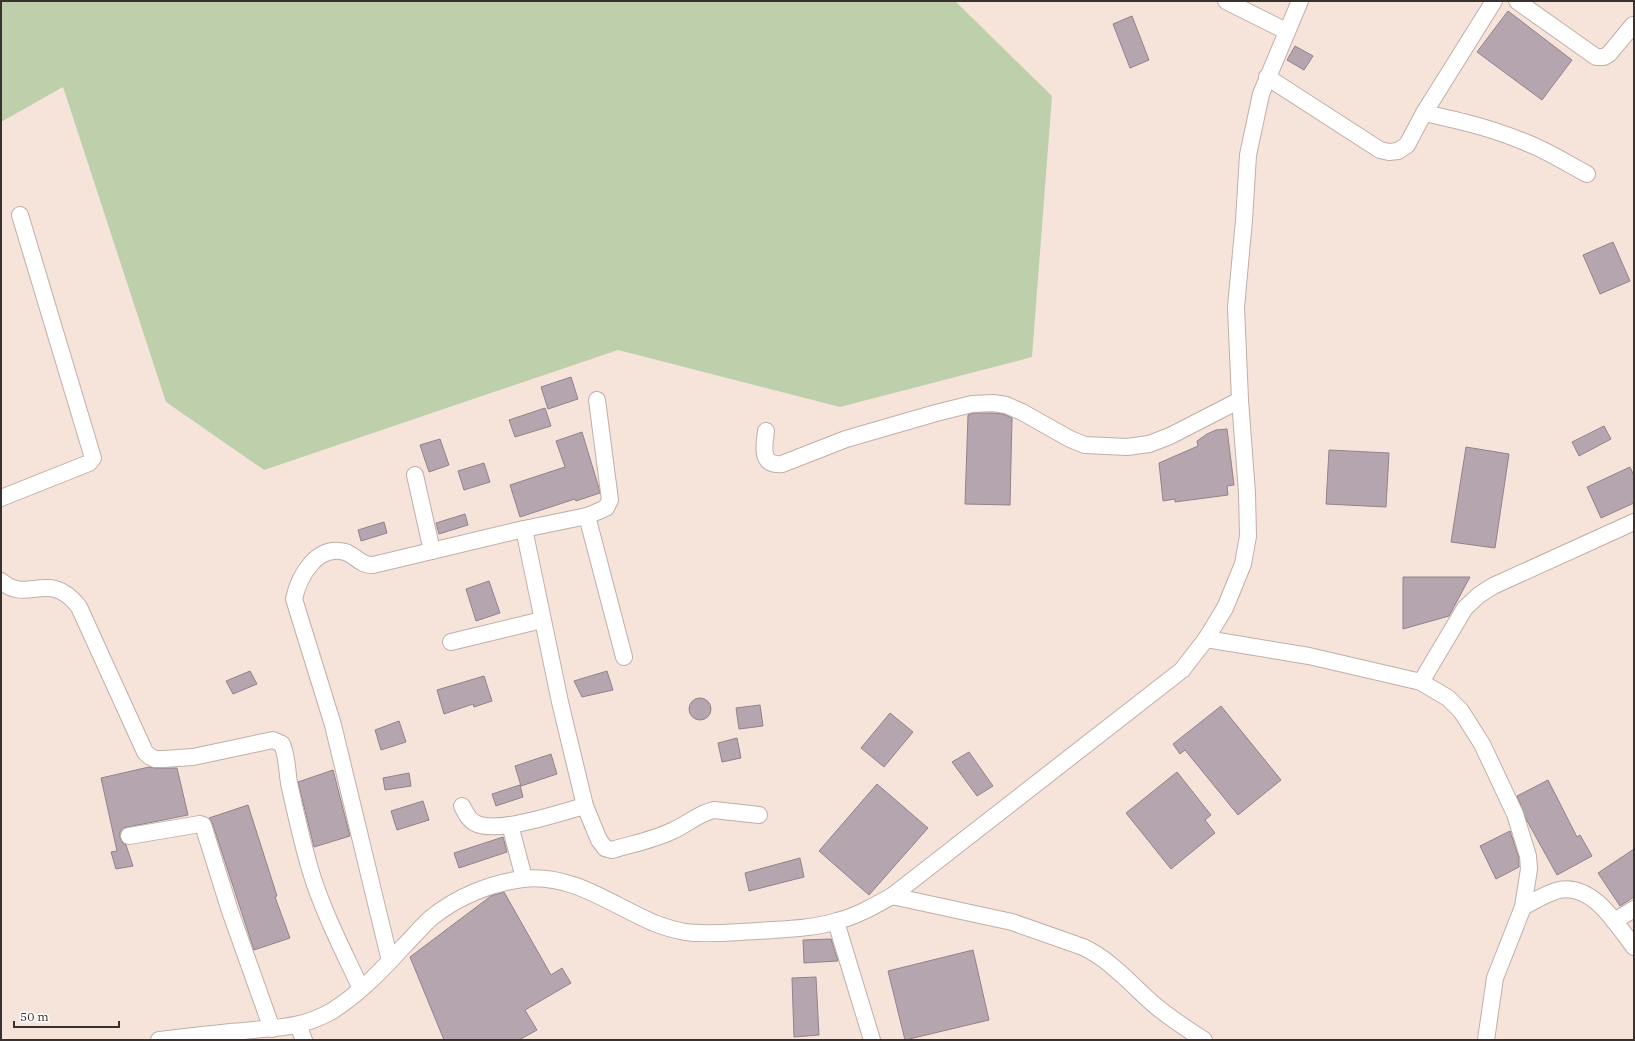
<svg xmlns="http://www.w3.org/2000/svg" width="1635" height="1041" viewBox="0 0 1635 1041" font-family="'IBM Plex Serif',serif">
	<rect width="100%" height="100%" fill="#f6e4db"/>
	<!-- green -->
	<polygon fill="#bed0ab" points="1,1 955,1 1052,96 1032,357 840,407 618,350 264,470 166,402 63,87 1,122"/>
	<!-- building -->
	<g fill="#b5a5ae" stroke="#92828b">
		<polygon points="1508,11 1572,60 1542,100 1477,52"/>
		<polygon points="1132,16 1149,60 1130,68 1113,24"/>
		<polygon points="1295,46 1313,56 1304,70 1287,60"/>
		<polygon points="1613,242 1630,281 1600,294 1583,255"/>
		<polygon points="571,377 578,399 548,409 541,387"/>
		<polygon points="545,408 551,426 515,437 509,420"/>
		<polygon points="973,413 992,413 1003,414 1012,418 1010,505 965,504 968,415"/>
		<polygon points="1604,426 1611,439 1579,456 1572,442"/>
		<polygon points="1227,429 1234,485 1227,486 1228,495 1175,502 1175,499 1163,501 1159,463 1198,446 1197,441 1207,434 1216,430"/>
		<polygon points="582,432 598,485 600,493 576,501 575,499 520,517 510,485 565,467 556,441"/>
		<polygon points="440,439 449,465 429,472 420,445"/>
		<polygon points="1466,447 1509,454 1495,548 1451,542"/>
		<polygon points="1329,450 1389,453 1386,507 1326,504"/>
		<polygon points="484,463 490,482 464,490 458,471"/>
		<polygon points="1630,467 1634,476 1634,503 1601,518 1587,487"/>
		<polygon points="465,514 468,525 439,534 436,523"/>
		<polygon points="384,522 387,533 361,541 358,530"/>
		<polygon points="1403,577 1470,577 1449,616 1403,629"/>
		<polygon points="489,581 500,613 476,621 466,589"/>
		<polygon points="250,671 257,684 233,694 226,681"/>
		<polygon points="607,671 613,690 582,697 574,681"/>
		<polygon points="484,676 492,701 474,707 473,704 444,714 437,690"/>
		<circle cx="700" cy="709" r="11"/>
		<polygon points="760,705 763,726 739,729 736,708"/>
		<polygon points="1221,706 1281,780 1238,815 1185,750 1180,754 1173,744"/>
		<polygon points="890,713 913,732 884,767 861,748"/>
		<polygon points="399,721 406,742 381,750 375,730"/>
		<polygon points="737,738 741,758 722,762 718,743"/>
		<polygon points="969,752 993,786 977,796 952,762"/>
		<polygon points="551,754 557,774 521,786 515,766"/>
		<polygon points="149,767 155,768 177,768 188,815 123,828 120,832 120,838 122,842 126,845 133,866 116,869 111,852 117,851 101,778"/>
		<polygon points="333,770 350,836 314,847 298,782"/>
		<polygon points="1177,772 1211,815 1205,820 1215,833 1171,869 1126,813"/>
		<polygon points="409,773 411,786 385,790 383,778"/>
		<polygon points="1548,780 1577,837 1580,835 1592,856 1557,875 1526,819 1517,796"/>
		<polygon points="877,784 928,828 869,895 819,851"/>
		<polygon points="520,785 523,797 496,806 492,794"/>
		<polygon points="423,801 429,820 397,830 391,811"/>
		<polygon points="248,805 277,896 275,897 290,938 254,950 212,822 209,818"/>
		<polygon points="1510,831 1519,858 1519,867 1496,879 1480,846"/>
		<polygon points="503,837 507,852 459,868 454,853"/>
		<polygon points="1634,849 1634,897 1620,906 1598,873"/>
		<polygon points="800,858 804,877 749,891 745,873"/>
		<polygon points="504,892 551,975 562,968 571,983 525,1010 537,1030 519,1040 444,1040 410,957 491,896"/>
		<polygon points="831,939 838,961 804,963 803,940"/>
		<polygon points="973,950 989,1020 905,1040 888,971"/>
		<polygon points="816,977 819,1035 794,1037 792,978"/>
	</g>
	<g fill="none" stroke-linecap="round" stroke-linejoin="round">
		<!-- minor casing -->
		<g stroke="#c0afa7" stroke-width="18">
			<g id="minor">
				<polyline points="1226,1 1286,31"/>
				<polyline points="1517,1 1596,57 1604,57 1609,54 1633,25"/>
				<polyline points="1267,77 1380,150 1389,152 1398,151 1407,145 1424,113 1494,1"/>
				<path d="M1424,113C1461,121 1492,128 1527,143C1548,151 1568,164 1587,174"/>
				<path d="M766,431C764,447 760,466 782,464L846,439L936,413L972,404L993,403L1006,405L1022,412L1070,439L1085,445L1127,447L1149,444L1170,436L1240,400"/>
				<polyline points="415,475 432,551"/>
				<polyline points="1,498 89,463 93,458 20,215"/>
				<polyline points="587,516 624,657"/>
				<path d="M524,529L560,702L585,806L599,840L605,848L612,850C632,844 653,840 672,831C686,825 699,813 714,810L759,815"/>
				<path d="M1,581C28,605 49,568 79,607L135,730L145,752L149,756L155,759H164L193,757L273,740L282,744C287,756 287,770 289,783C295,811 302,841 310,869C322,910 343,950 361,989"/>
				<polyline points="1206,639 1309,656 1421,682 1448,698 1461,711 1482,744 1515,814 1528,856 1529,869 1523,907 1495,978 1486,1040"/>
				<polyline points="451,642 542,620"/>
				<polyline points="1421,682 1465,608 1479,595 1493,586 1634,522"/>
				<path d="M462,806C465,812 469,820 475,823C497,835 561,812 585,806"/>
				<polyline points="510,825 524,878"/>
				<polyline points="129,836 200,824 203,825 230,911 272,1029"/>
				<path d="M892,896L1012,922L1083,947C1109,959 1129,982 1150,1001C1166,1016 1186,1028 1204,1040"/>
				<path d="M1523,907C1534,901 1547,893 1559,890C1593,883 1617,925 1634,947"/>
				<polyline points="1614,921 1634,909"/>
				<polyline points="836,922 872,1040"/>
				<path d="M390,961L333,725L294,599C299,576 317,544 345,552C355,555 361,566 373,565L524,529L587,516L606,508L610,500L597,400"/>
				<polyline points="298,1025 304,1040"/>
				<path d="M159,1040C187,1037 215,1033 243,1031C277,1027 300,1029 332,1011C359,994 382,970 403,947C413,937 421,927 431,918C457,897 490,883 523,879C571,873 612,905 654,923C664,927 675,930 685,932C708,935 734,932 757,931C784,929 811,929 837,921C857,916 874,906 892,896L1182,670L1206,639L1225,608L1243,564L1248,536L1247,493L1240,400L1236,307L1244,220L1248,155L1261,94L1300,1"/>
			</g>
		</g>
		<!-- minor -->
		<use href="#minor" stroke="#fff" stroke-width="16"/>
	</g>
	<!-- border -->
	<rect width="1635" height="1041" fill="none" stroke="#38312e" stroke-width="4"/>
	<!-- scale -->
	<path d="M14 1021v6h105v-6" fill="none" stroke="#38312e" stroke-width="2"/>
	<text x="20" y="1021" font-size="12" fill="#38312e" stroke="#ffffff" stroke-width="3" paint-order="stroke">50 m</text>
</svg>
